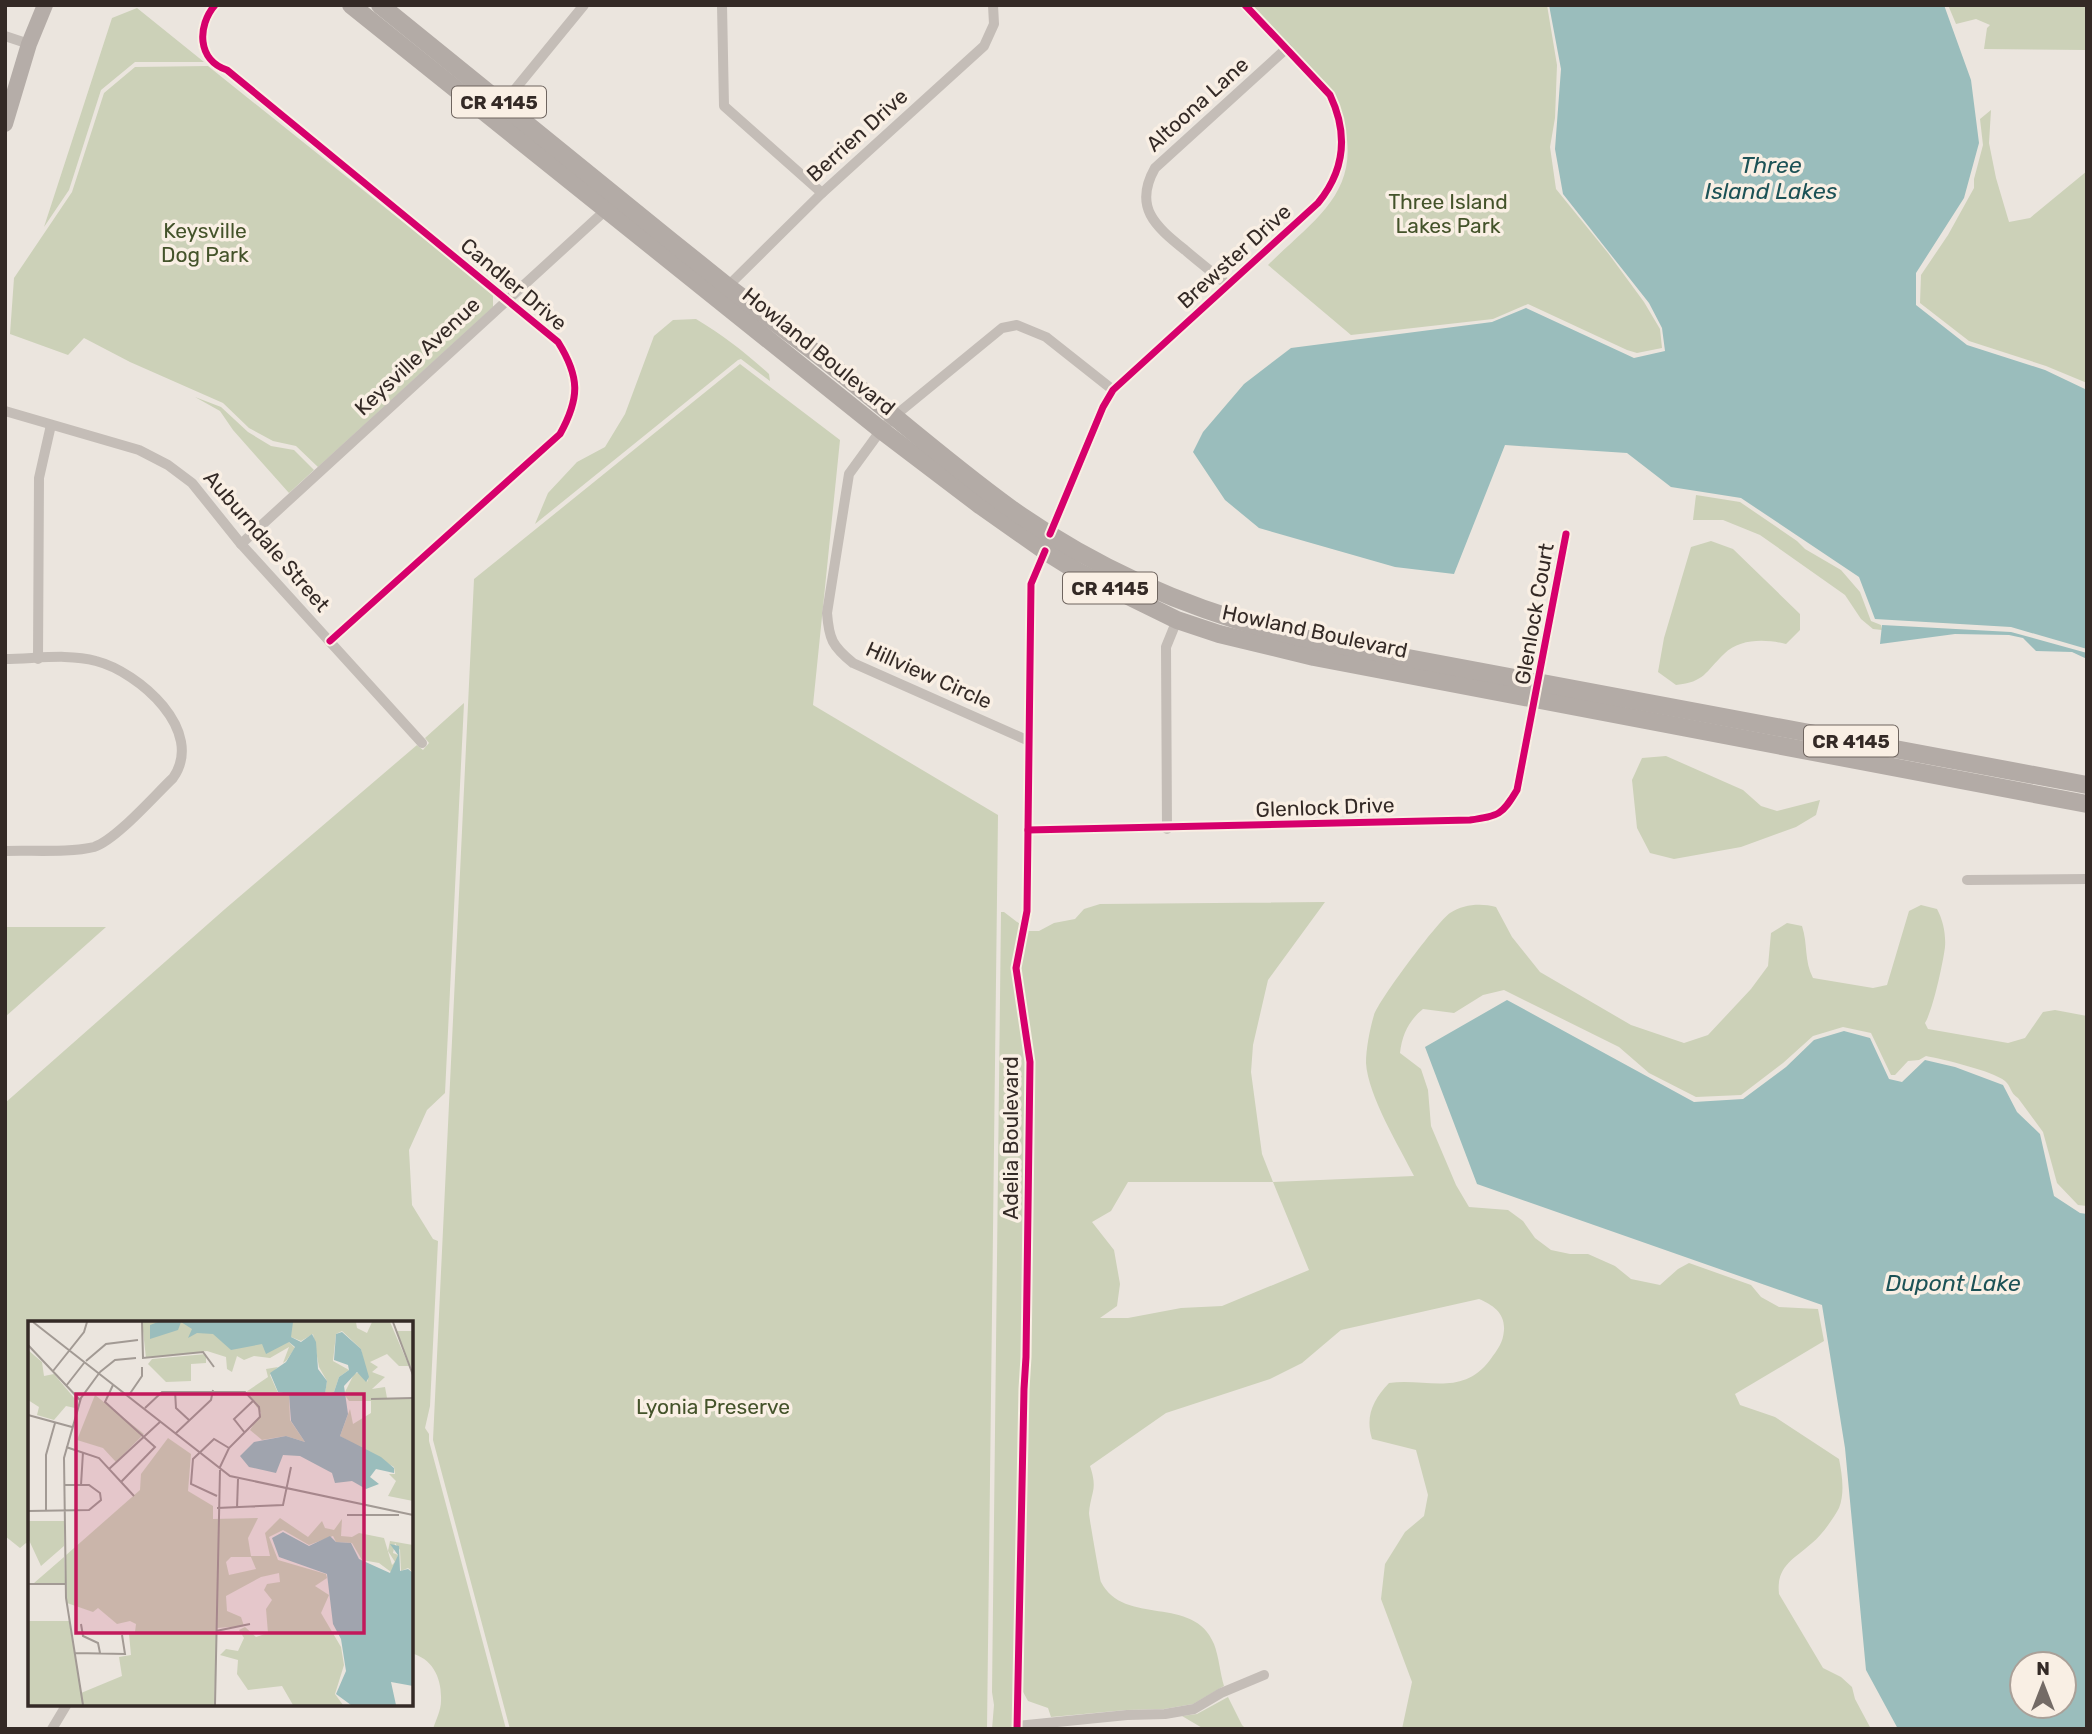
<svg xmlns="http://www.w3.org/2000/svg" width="2092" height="1734" viewBox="0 0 2092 1734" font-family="Rubik,sans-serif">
	<rect width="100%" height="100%" fill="#ebe5de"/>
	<!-- green -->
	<g fill="#ccd1b8" fill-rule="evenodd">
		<path d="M1250,5H1547L1557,65L1555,118L1550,147L1556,189L1608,253L1644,302L1660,329L1662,348L1637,353L1627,350L1528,304L1493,319L1351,335L1268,265C1316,217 1366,190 1341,113Z"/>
		<polygon points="1948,5 2087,5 2087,50 1984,49 1987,28 1990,25 1976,19 1956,24"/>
		<polygon points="137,8 204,62 135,62 101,90 69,190 44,227 112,18"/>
		<polygon points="208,66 493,294 493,307 318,467 296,446 273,441 249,428 223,403 130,362 84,338 68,355 10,334 14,278 72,192 104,93 135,67"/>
		<polygon points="1991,110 1989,143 1996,178 2009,222 2030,218 2087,171 2087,383 2046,366 1969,341 1920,303 1921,275 1948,235 1974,188 1974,179 1983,145 1980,119"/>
		<path d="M696,319C723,335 746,353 769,374L770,381L741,359L738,360L535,524L548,493L577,462L605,447L625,414L654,336L673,320Z"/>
		<polygon points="740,364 840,440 813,705 998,815 987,1729 510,1729 433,1440 474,579"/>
		<polygon points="195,397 221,407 248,432 271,446 294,450 314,470 289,493 233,430 220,411"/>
		<polygon points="1696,495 1740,502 1797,541 1805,549 1841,570 1860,592 1871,621 1881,625 1882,630 1873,629 1861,619 1845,595 1760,535 1723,520 1693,520"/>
		<path d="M1711,541L1733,549L1800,614V630L1786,644C1766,639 1740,638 1724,654C1705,672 1705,682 1676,685L1658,672L1664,638L1691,547Z"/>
		<path d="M464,703L445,1093L427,1110L409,1150L412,1205L433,1239L438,1241L430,1406L425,1428L429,1434V1441L506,1729H433C436,1720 441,1710 441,1701C442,1678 433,1659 411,1653V1323H30V1544L26,1543L20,1548L5,1536V1103L225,909L417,745L423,750L429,743L425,738Z"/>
		<polygon points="1666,756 1743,790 1761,806 1777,811 1820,800 1816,815 1796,827 1741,847 1674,859 1650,853 1637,828 1632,780 1642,758"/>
		<path d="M1325,902L1268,980L1253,1045L1251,1072L1262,1154L1273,1182L1414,1176C1399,1146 1368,1096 1366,1063C1366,1049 1370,1028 1374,1015C1379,1000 1437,922 1450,913C1464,904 1481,903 1496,907L1512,937L1540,972L1631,1025L1684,1043L1708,1035L1751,989L1768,966L1771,933L1787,923L1802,926C1808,944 1804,961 1813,978L1873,988L1887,985L1909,911L1921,905L1937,909C1943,920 1946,934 1945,947C1943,963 1933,1010 1925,1023L1928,1029L2008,1043L2025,1038L2043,1012L2055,1010L2087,1016V1206L2078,1205L2057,1183L2043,1132L2018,1098C2010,1093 2011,1086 2005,1081C1993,1071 1942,1059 1926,1056L1919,1060L1908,1061L1895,1075H1891L1871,1033L1843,1027L1813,1036L1783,1063L1741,1095L1696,1097L1649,1073L1619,1047L1504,990L1483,995L1454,1013L1423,1009C1409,1020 1402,1035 1400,1053L1421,1069L1428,1090L1431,1126L1456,1185L1469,1207L1508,1210L1523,1221L1535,1238L1551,1250L1570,1254H1588L1615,1266L1631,1279L1660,1285L1678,1269L1689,1263L1751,1285L1761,1297L1779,1307L1818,1309L1824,1341L1735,1394L1740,1405L1775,1417L1839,1459C1842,1474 1845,1493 1839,1508C1833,1519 1822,1535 1812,1543C1793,1560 1776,1566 1779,1594L1823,1668L1841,1677L1852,1687L1855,1699L1871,1729H1402L1412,1682L1381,1599L1385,1564L1405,1532L1424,1516L1428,1495L1416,1450L1372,1439C1365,1416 1373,1400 1389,1383C1427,1378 1462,1397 1490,1360C1498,1349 1503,1343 1504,1330C1505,1313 1493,1305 1479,1299L1341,1330L1302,1363L1270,1379L1166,1413L1090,1466C1098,1490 1091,1491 1089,1513C1089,1517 1100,1579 1101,1582C1124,1627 1194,1594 1214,1644C1219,1657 1220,1673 1224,1686L1193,1704L1164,1709L1126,1710L1051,1717L1048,1708L1028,1701L1022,1690L1012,1729H992L994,1705L992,1692L1001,912H1004L1029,931H1039L1054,923L1075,919L1084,909L1100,904ZM1128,1182H1273L1309,1270L1222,1306L1181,1308L1128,1318H1100L1117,1306L1120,1284L1114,1250L1092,1222L1111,1211Z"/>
		<polygon points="5,927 106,927 5,1017"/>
		<polygon points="1228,1697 1242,1725 1246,1729 1204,1729 1182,1716 1197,1714"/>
	</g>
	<!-- water -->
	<g fill="#9abdbc" fill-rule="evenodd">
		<polygon points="1549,5 1944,5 1971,80 1979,143 1964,198 1916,273 1916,305 1967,345 2045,370 2087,390 2087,649 2011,627 1875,619 1859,577 1741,498 1671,487 1627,453 1505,445 1454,574 1395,567 1259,528 1225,500 1193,452 1203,432 1244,384 1291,348 1492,322 1526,308 1634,358 1665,351 1662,328 1649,303 1563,194 1555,149 1561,69"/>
		<polygon points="1882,625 2011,632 2087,653 2087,659 2072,652 2036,651 2023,638 2009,635 1955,634 1880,644"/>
		<path d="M1507,1000L1694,1102L1743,1099L1786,1067L1814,1040L1844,1031L1870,1038L1889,1079L1902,1082L1925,1060L1955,1067L2003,1085L2017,1112L2040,1134L2054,1196L2080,1213L2087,1214V1729H1898L1866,1670L1845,1448L1822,1305L1477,1184L1425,1047ZM2022,1664H2064V1706H2022Z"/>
	</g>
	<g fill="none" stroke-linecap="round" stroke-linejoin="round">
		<!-- street -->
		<g stroke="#c4bdb7" stroke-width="10">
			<path d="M215,5C197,26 197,60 227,70L558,342C580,377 580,398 560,434L330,641"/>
			<polyline points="722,5 724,106 822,193"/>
			<polyline points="5,36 29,44"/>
			<polyline points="503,104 584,5"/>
			<path d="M1228,285C1213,273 1199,262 1185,250C1155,226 1133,207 1155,168L1287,48"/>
			<polyline points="728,286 822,193 984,46 994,24 993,5"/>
			<polyline points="5,411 139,450 168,465 192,483 241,544 422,743"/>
			<path d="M1050,534L1103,407L1113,390L1318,203C1345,170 1348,133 1330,95L1245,5"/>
			<polyline points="241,544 608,208"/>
			<path d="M5,659C34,659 68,653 96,661C139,672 206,731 173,778C155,795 116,840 94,847C71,853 30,850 5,851"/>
			<polyline points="38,659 39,478 51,425"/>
			<path d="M1029,741L853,663C832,646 829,639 827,613L849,474L881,430L897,414L1002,328L1017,325L1046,337L1113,390"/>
			<polyline points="1167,829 1166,647 1177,620"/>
			<path d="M1028,830L1470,820C1499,816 1502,815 1517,790L1566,534"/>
			<polyline points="1967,880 2087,879"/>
			<polyline points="1017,1726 1127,1715 1165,1714 1194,1709 1221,1693 1264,1675"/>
			<polyline points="52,1729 67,1704"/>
			<polyline points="1017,1729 1024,1389 1026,1357 1030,1062 1016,968 1027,911 1031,584 1045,551"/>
		</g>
		<!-- secondary -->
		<polyline stroke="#b5ada8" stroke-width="16" points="5,124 29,44 45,5"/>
		<!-- primary -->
		<g stroke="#b3aba6" stroke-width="18">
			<polyline points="351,5 881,430 981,506 1045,551 1077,571 1177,620 1219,634 1314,657 2087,804"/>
			<path d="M380,5C496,99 611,193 727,286C754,307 782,327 809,348C877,400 941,458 1010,508C1101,573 1204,616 1312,640L2087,785"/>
		</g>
		<!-- cycleway casing -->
		<g stroke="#f9efe4" stroke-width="11">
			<g id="cycleway">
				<path d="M215,5C197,26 197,60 227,70L558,342C580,377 580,398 560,434L330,641"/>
				<path d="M1050,534L1103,407L1113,390L1318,203C1345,170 1348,133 1330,95L1245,5"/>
				<path d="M1028,830L1470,820C1499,816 1502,815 1517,790L1566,534"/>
				<polyline points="1017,1729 1024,1389 1026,1357 1030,1062 1016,968 1027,911 1031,584 1045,551"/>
			</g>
		</g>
		<!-- cycleway -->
		<use href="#cycleway" stroke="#d6006c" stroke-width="7"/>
	</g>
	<g text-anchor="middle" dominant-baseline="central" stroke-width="7" stroke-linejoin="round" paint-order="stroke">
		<!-- shield labels -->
		<g fill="#f9efe4" stroke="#6f655f" stroke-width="2">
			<rect x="452" y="86.5" width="94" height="31" rx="5"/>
			<rect x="1063" y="572.5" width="94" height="31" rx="5"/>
			<rect x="1804" y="725.5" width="94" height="31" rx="5"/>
		</g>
		<g font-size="19" font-weight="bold" fill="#342a26">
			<text x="499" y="102">CR 4145</text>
			<text x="1110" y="588">CR 4145</text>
			<text x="1851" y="741">CR 4145</text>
		</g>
		<!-- street labels -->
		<g font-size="21" fill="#342a26" stroke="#f9efe4">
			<text transform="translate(1197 104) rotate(-42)">Altoona Lane</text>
			<text transform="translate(857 135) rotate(-42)">Berrien Drive</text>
			<text transform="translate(1234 256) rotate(-42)">Brewster Drive</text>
			<text transform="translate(514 284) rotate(40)">Candler Drive</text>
			<text transform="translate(819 351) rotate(39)">Howland Boulevard</text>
			<text transform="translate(417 356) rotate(-43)">Keysville Avenue</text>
			<text transform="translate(267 541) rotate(49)">Auburndale Street</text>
			<text transform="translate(1534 614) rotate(-80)">Glenlock Court</text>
			<text transform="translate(1315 631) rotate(12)">Howland Boulevard</text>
			<text transform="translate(929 675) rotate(24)">Hillview Circle</text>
			<text transform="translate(1325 807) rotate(-2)">Glenlock Drive</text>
			<text transform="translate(1010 1138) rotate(-90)">Adelia Boulevard</text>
		</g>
		<!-- park labels -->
		<g font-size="21" fill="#44532a" stroke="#f9efe4">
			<text x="1448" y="201">Three Island<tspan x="1448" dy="24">Lakes Park</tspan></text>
			<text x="205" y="230">Keysville<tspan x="205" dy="24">Dog Park</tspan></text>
			<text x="713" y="1406">Lyonia Preserve</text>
		</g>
		<!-- water labels -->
		<g font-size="23" font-style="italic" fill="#1c5256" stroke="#f9efe4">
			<text x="1771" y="165">Three<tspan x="1771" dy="26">Island Lakes</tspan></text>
			<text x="1953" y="1283">Dupont Lake</text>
		</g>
	</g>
	<!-- overview -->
	<g transform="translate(28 1321)">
		<rect width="385" height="385" fill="#ebe5de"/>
		<path d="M114,1H155L169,10L261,21L267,27L258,40L255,42L261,26L242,37L226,35L216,39L209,35L204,51L199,48L198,36L179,30L118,37ZM263,1H328L329,7L339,12L344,1H362L381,45H371L359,33L342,41L350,46L344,51L357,56L344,68L357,66L359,77L385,78V180L360,175L368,160L361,153H367L366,146L312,115L322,88L325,103L343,92V80H321L316,73L326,53L332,51L340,61L333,28L314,10L308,13L305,40L321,49L311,56L306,71L297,72L299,60L291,46L285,13L273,20L263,16ZM369,10H385V44L382,45ZM0,29L14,41L16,55L26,53L47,78V87L38,85L26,99L9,94L11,86L0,79ZM178,33V42L163,43V60L138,61L120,43L124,38ZM250,46L242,54L250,72L261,73L262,99L277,121L258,115L234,119L222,109L233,92L218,71L240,56L238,48ZM67,74L116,113L88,141L75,127L49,119ZM140,117L163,133L160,170L185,185V198L230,197L220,217L223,235H242L237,212L252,197L280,216L294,200L297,207L306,209L314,198L313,215L324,216L331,212L356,217L364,244L367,241L360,230L362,220L385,224V251L380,247L373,250L372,229L367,222L365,232L370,234L366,248L363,251L351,242L334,239L324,222L308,221L305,215L281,224L255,209L241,216L250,239L298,253L299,257L287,265L301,274L293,292L313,326L316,344L307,373L315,384H265L254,365L220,369L209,353L210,339L192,334L198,328L210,330L216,317L211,309L217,306L228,316L240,312L238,288L244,279L236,269L239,263L252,261L251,252L233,256L198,275L199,290L213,296L216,305L189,307L186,384H0V300H41L53,372L94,355L91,336L103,334L101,313L107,311L108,303L102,300L89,303L70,287L65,291L39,282L37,235L112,169L113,153ZM203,236H223L228,248L201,254L198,241ZM0,200H36V225L13,245L0,217ZM36,236L37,262H6Z" fill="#ccd1b8" fill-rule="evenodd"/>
		<path d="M130,1H265L263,16L273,21L284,13L288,21L290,48L299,60L297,73L306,71L311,56L321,49L320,44L306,39L308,13L314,11L333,28L341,56L338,61L329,51L316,65L320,93L312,115L353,136L366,147V152L348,148L342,156L351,163L338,168L324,160L307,162L304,152L272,135L255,134L248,152L221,146L212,135L226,121L258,115L277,121L263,100L261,73L250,71L242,52L258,41L267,26L261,21L238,33L234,23L203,29L185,13L169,12L160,17L164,8L153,1L150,9L122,18V4ZM255,211L281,225L302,215L308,221L323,222L331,238L362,252L370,234L362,223L371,225L372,250L380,248L385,252V365L363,361L368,384H323L308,373L318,350L313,318L305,303L299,253L251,236L244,217Z" fill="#9abdbc"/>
		<path fill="none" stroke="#a29a94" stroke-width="2" d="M5,1L202,155L385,194M114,1L115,37L175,31L186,46M365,1L385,54M0,24L52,79M58,40L78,23L110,19M25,50L56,11L59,1M72,51L87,39L108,37M85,64L77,81L127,126L93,161M38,65L56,42M147,70L148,87L161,99M101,74L114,55V46M343,78L385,77M117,87L134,71H217L231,86L232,96L201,127L192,146M0,94L44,106M148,112L183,79L185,69M217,112L206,98L225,80M38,126L71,137L106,175M81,148L133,100M53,164L55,131M189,175L163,163L165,138L186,118L201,127M189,187L255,184L263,146M209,187L210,158M0,190L61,189L73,179L72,172L61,164H36M18,190V134L27,102M319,194H371M0,263H37M53,303L55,315L70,322L72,332M188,310L222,303M47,332L97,333L94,314M55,384L38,277L36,137L53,77L72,51M187,384L192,149"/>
		<path fill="#c2185b" fill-opacity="0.15" stroke="#c2185b" stroke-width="3.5" d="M48,73H336V312H48Z"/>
		<rect width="385" height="385" fill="none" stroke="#342a26" stroke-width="3.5"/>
	</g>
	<!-- border -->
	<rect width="2092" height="1734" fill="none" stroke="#342a26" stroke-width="14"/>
	<!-- north arrow -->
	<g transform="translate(2043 1685)"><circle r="33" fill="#f9efe4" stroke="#aaa098" stroke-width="2"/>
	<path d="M0-5L12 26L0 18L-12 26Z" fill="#746b66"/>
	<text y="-10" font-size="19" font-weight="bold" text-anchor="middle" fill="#342a26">N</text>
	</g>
</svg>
